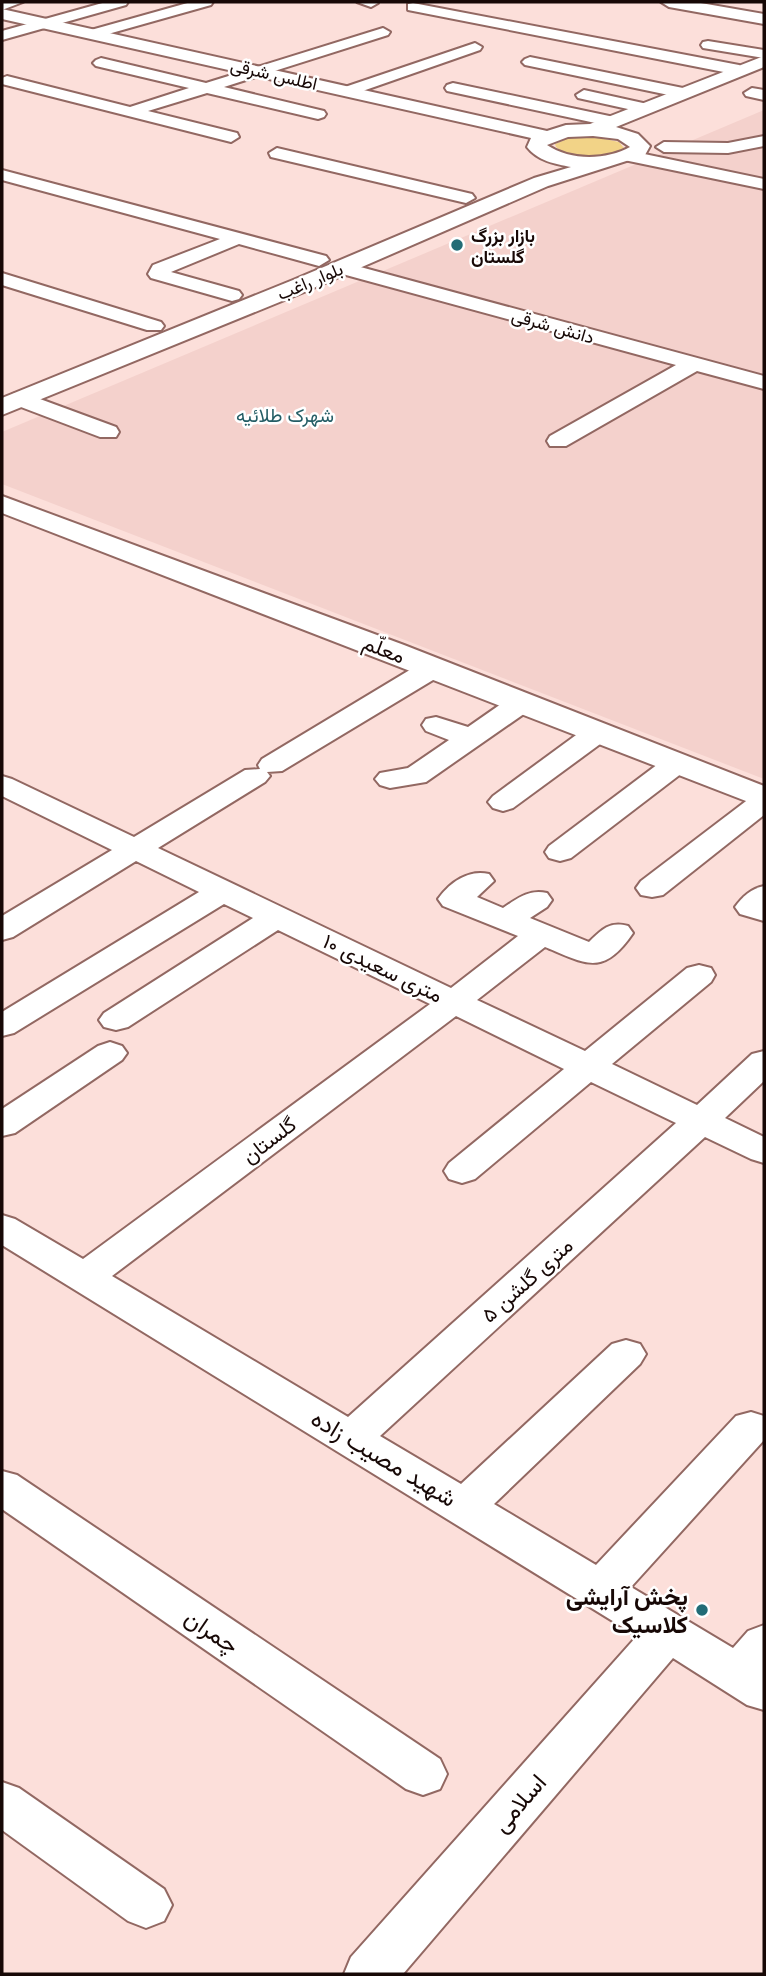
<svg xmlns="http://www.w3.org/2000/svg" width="766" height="1976" viewBox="0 0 766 1976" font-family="Poppins,Vazirmatn,sans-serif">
	<rect width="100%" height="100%" fill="#fcdfda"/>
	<!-- built -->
	<polygon fill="#f4d1cc" points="764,110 764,779 2,484 2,432"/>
	<!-- green -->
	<path fill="#f2d387" d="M591,136L619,142L624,148C608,161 572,160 556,147L555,144L571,137Z"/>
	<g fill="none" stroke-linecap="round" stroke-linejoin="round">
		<!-- street casing -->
		<g stroke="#926862" stroke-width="4">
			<g id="street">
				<polygon points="2,2 23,2 2,10"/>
				<polygon points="106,2 128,2 126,5 2,40 2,31"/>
				<polygon points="191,2 213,2 211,5 101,36 91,36 89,33 91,30"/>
				<polygon points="357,2 377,2 378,3 371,7"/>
				<polygon points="413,3 739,65 747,70 739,75 408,10 408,4"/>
				<polygon points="383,28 390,32 388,35 224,87 324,111 326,114 324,117 318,119 207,93 148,111 237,133 239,137 231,142 2,84 2,78 7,76 130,107 189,88 96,66 93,63 96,60 101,58 206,83"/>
				<polygon points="708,41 764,50 764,58 703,48 701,45 703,42"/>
				<polygon points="475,43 482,47 480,50 354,94 348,96 340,91 342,88"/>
				<polygon points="530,57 683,88 691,93 683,98 525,65 522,62 525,59"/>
				<polygon points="453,83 614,117 622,122 614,127 447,91 445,88 447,85"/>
				<polygon points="752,88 764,90 764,100 746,96 744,93"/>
				<polygon points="584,90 652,105 654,108 646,113 578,98 576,95"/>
				<polygon points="764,136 764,146 728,153 664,152 656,147 664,142 728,143"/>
				<polygon points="277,148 472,194 475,198 466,203 271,157 269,153"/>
				<polygon points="630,151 764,179 764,189 624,160 621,156"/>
				<polygon points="2,170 326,256 329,260 319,266 239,244 171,272 239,291 242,295 239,299 232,301 151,278 148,274 153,265 220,239 2,180"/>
				<polygon points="342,262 764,376 764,389 697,371 566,446 550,446 547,441 550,436 676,365 335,272 332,268"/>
				<polygon points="2,273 161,322 164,326 161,330 147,330 2,285"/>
				<polygon points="21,392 116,427 119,432 116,437 100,437 13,404 10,399 13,394"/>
				<path d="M433,660L443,662L447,668L443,674L282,771L267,772L270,776L265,782L158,848L451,988L518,936L443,906L438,899C450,882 469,869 489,874L494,881L477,897L503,908C518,898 529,889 547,893L552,900L547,907L530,918L589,942C602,929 610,921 628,926L633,933C603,977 586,964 545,947L477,1000L585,1051L687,968L699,965L711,968L715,975L711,982L612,1064L697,1105L752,1054L764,1051V1081L725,1118L764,1137V1163L751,1159L705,1137L380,1436L461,1484L612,1344L626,1340L640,1344L646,1354L640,1364L494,1504L596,1565L736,1416L751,1412L764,1416V1440L631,1587L733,1648L748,1631L764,1625V1710L747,1705L673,1658L403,1974H344L351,1957L637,1636L2,1245V1215L15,1219L83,1259L430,1004L278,930L128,1027L116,1030L104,1027L99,1020L104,1013L253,918L224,904L14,1033L2,1036V1012L199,892L136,861L13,937L2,940V916L112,850L2,796V776L12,779L134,837L245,770L260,769L258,765L262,759L423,662ZM456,1016L564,1069L449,1163L444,1171L449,1179L462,1183L475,1179L591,1082L676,1123L348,1417L112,1276Z"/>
				<polygon points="521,695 531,697 535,703 531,709 426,782 390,788 380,785 375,779 380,773 408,768 449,740 426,731 422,725 426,719 436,717 468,727 511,697"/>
				<polygon points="597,725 607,727 611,733 607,739 513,808 503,811 493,808 488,802 493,796 587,727"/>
				<polygon points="676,755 686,758 690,764 686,770 571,858 560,861 549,858 545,852 549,846 666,758"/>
				<polygon points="764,792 764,815 663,895 652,897 641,895 636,888 641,881 754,795"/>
				<path d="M764,886V921L740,914L735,907C743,896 751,889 764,886Z"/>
				<polygon points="110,1042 122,1046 127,1053 122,1060 15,1133 2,1136 2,1109 98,1046"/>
				<polygon points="2,1471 17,1475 440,1759 447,1774 440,1789 423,1795 406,1789 2,1509"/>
				<polygon points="2,1782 19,1788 164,1889 172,1905 164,1921 146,1928 128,1921 2,1830"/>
			</g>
		</g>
		<!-- secondary casing -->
		<g stroke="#926862" stroke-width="4">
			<g id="secondary">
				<polygon points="661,2 695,2 764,14 764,24 669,7"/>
				<path d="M2,9L547,131L566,125L590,124L764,56V67L616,127L638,134L650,146L645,155L548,186L309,290L2,415V398L293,280L534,178L571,167C555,164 538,161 527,147L531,138L2,19ZM593,136L618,139L630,147C607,160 570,161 547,145L568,137Z"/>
				<polygon points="2,496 404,645 764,786 764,808 2,513"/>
			</g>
		</g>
		<!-- street -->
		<use href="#street" fill="#fff" fill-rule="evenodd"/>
		<!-- secondary -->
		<use href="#secondary" fill="#fff" fill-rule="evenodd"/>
	</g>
	<!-- markers -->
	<g fill="#226c76" stroke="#fff" stroke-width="2.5">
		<circle cx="457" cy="245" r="7"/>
		<circle cx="702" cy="1610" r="7"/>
	</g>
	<g text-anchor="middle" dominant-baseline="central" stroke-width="5" stroke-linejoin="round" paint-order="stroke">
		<!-- far-street labels -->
		<g font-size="18" fill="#170806" stroke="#fff">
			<text transform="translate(274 74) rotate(13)">اطلس شرقی</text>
			<text transform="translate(310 281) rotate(-23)">بلوار راغب</text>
			<text transform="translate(553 326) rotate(16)">دانش شرقی</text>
		</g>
		<!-- far-poi labels -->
		<g font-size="18" font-weight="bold" fill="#170806" stroke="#fff" text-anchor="start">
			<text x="471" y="235">بازار بزرگ<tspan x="471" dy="21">گلستان</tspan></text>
		</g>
		<!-- far-neighbourhood labels -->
		<g font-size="19" fill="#245d65" stroke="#fff">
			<text x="285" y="415">شهرک طلائیه</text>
		</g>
		<!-- street labels -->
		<g font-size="21" fill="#170806" stroke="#fff">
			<text transform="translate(384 649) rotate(21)">معلّم</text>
			<text transform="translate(383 968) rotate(26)">۱۰ متری سعیدی</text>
			<text transform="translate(269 1140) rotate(-37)">گلستان</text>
			<text transform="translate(527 1280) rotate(-42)">۵ متری گلشن</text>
		</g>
		<!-- near-street labels -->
		<g font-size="24" fill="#170806" stroke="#fff">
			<text transform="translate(384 1458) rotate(31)">شهید مصیب زاده</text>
			<text transform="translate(212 1631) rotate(34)">چمران</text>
			<text transform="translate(519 1803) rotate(-49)">اسلامی</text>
		</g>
		<!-- near-poi labels -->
		<g font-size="24" font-weight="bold" fill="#170806" stroke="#fff" text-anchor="end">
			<text x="688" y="1596">پخش آرایشی<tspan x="688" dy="28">کلاسیک</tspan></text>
		</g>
	</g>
	<!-- border -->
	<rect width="766" height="1976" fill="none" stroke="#170806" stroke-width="7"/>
</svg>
